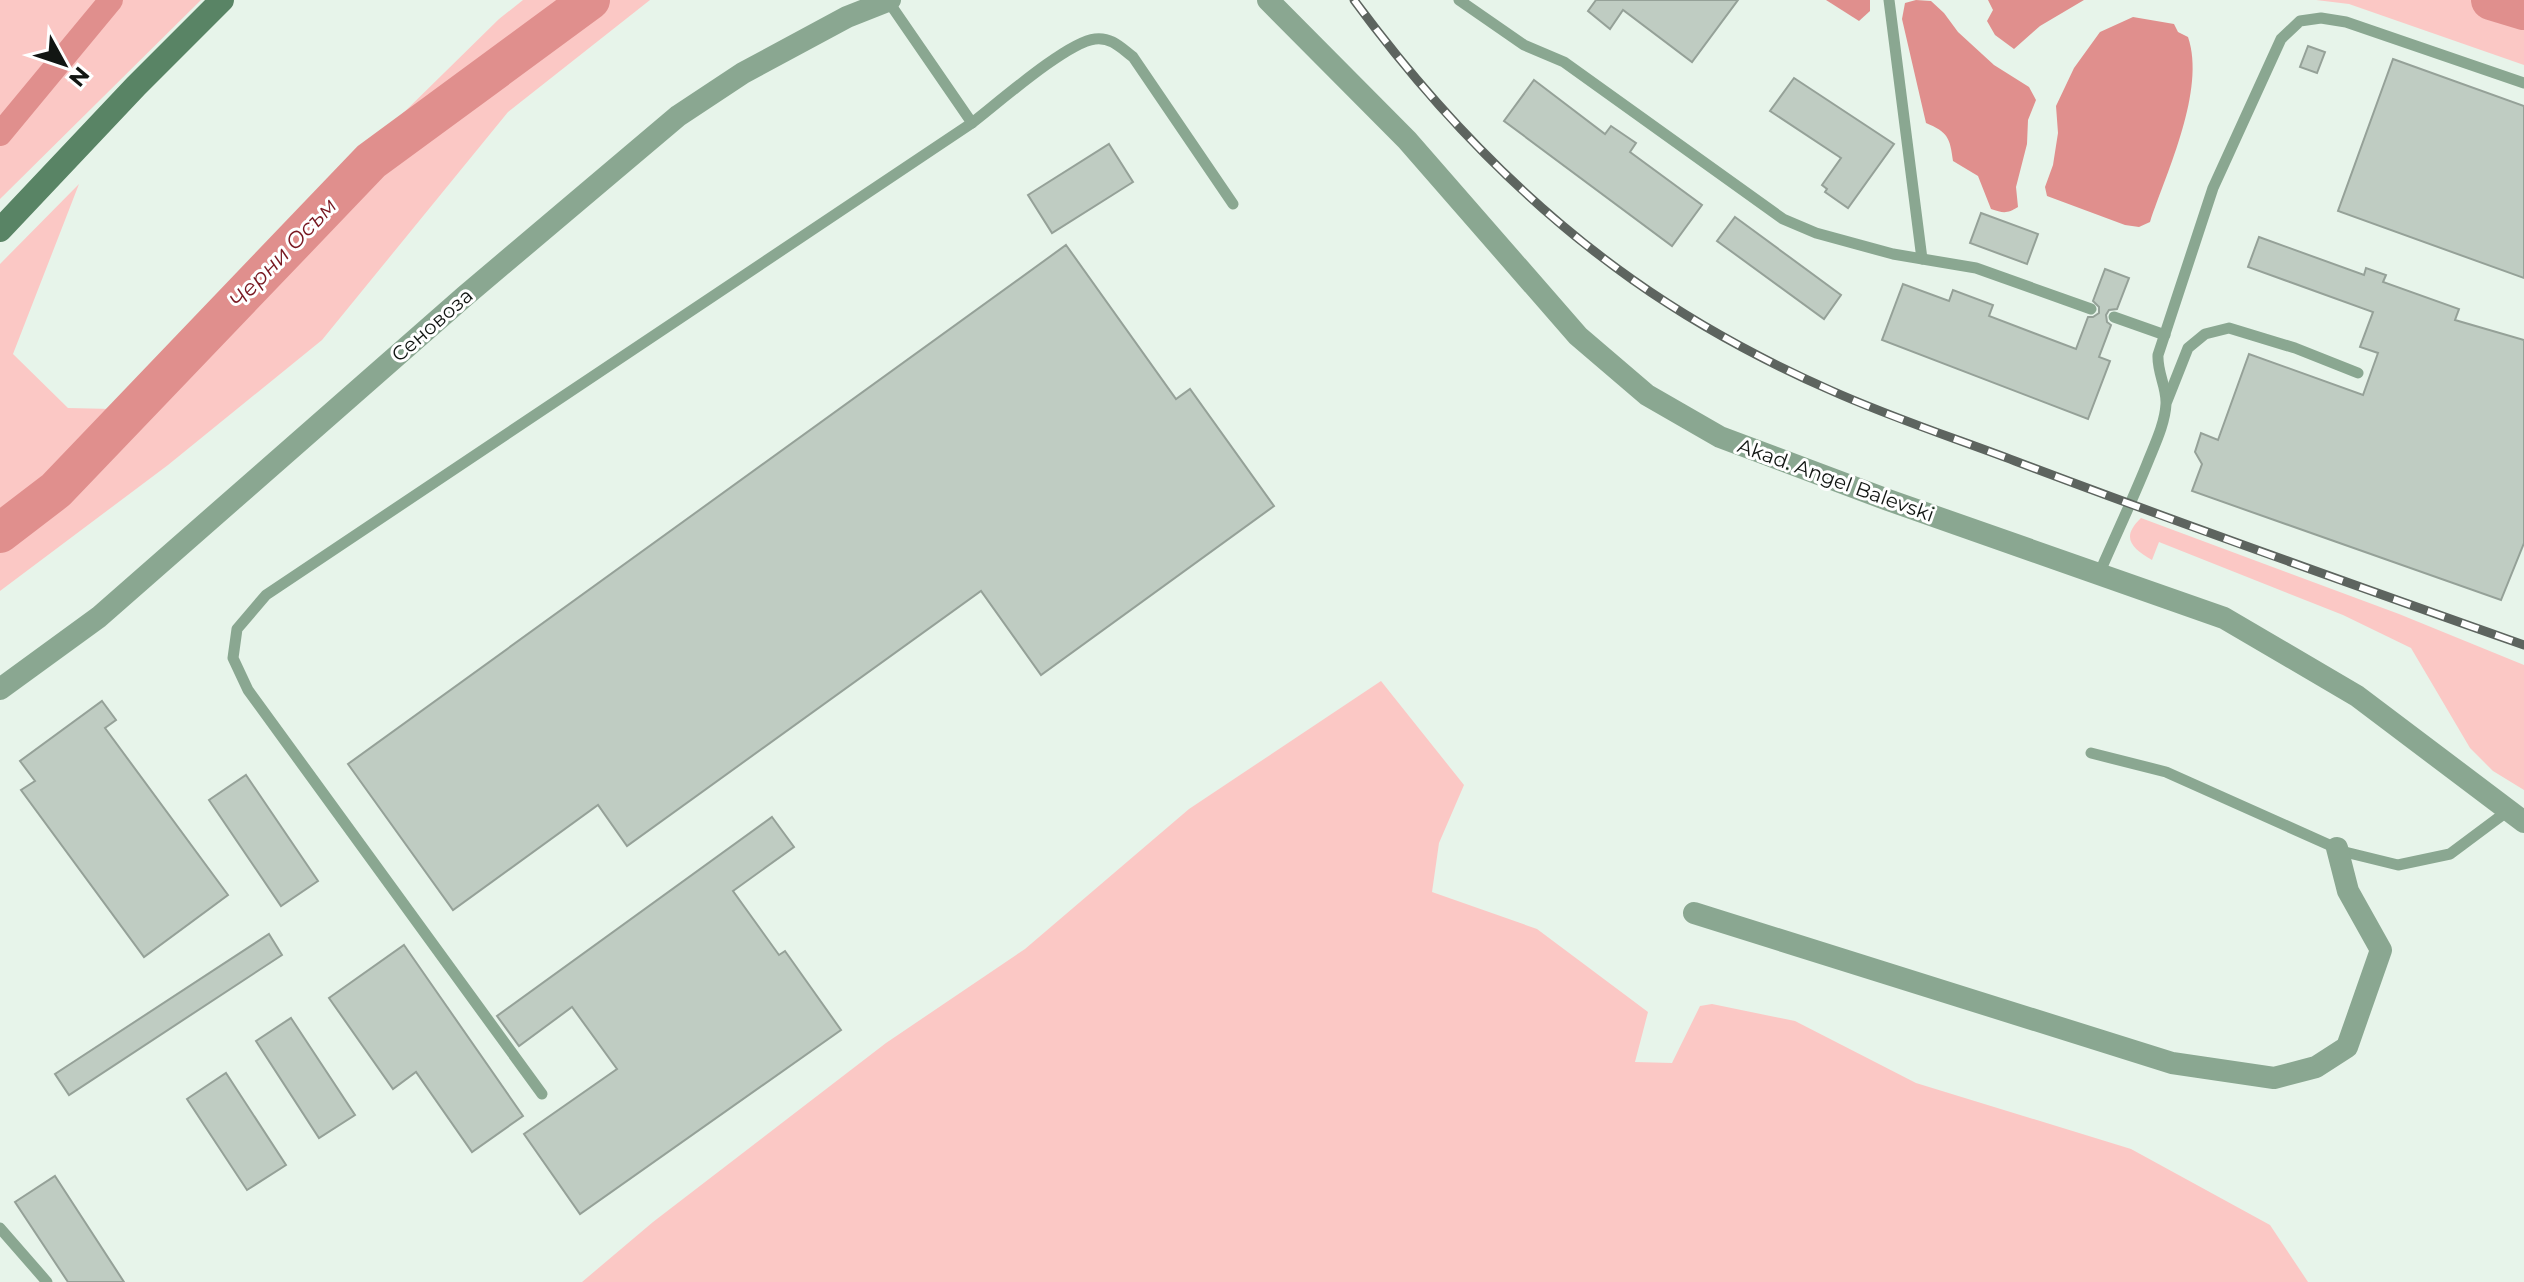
<svg xmlns="http://www.w3.org/2000/svg" width="2524" height="1282" viewBox="0 0 2524 1282" font-family="Montserrat,sans-serif">
	<rect width="100%" height="100%" fill="#e7f4ea"/>
	<!-- green -->
	<g fill="#fbc8c5">
		<polygon points="0,0 201,0 0,199"/>
		<polygon points="523,0 650,0 508,112 322,340 168,465 0,591 0,264 79,184 13,354 68,408 113,409 335,180 499,19"/>
		<polygon points="2316,0 2524,0 2524,65 2349,4"/>
		<path d="M2141,518L2399,614L2524,665V790L2493,771L2470,748L2411,648L2343,615L2159,542L2152,560C2132,548 2120,538 2141,518Z"/>
		<polygon points="1381,681 1464,785 1439,843 1432,892 1537,929 1648,1012 1635,1062 1672,1063 1700,1006 1712,1004 1795,1021 1916,1083 2131,1149 2270,1225 2308,1282 582,1282 653,1222 886,1043 1025,949 1189,809"/>
	</g>
	<!-- water -->
	<g fill="#e08f8d">
		<polygon points="1826,0 1870,0 1870,11 1859,21"/>
		<path d="M1916,0L1931,1L1944,13L1958,32L1994,65L2029,87L2036,100L2028,120L2027,144L2016,187L2018,207C2007,214 2003,213 1991,209L1978,176L1953,161C1950,138 1948,132 1926,123L1902,19L1905,3Z"/>
		<polygon points="1988,0 2084,0 2040,26 2014,49 1995,35 1987,21 1993,10"/>
		<path d="M2133,17L2174,24L2178,32L2188,37C2206,90 2167,171 2150,222L2139,227L2125,225L2047,196L2045,187L2053,165L2058,133L2056,106L2074,68L2100,32Z"/>
	</g>
	<g fill="none" stroke-linecap="round" stroke-linejoin="round">
		<!-- canal -->
		<polyline stroke="#e08f8d" stroke-width="24" points="0,134 111,0"/>
		<!-- river -->
		<g stroke="#e08f8d" stroke-width="40">
			<polyline points="2491,0 2524,10"/>
			<polyline points="0,533 56,490 371,161 590,0"/>
		</g>
	</g>
	<!-- building -->
	<g fill="#bfccc2" stroke="#95a198" stroke-width="2">
		<polygon points="1596,0 1738,0 1692,62 1623,10 1610,29 1588,11"/>
		<polygon points="2308,46 2325,52 2317,73 2300,67"/>
		<polygon points="2393,59 2524,106 2524,278 2338,211"/>
		<polygon points="1794,78 1894,144 1848,208 1825,192 1827,189 1822,185 1841,158 1770,111"/>
		<polygon points="1534,80 1605,134 1611,126 1636,143 1630,152 1702,205 1672,246 1504,121"/>
		<polygon points="1109,144 1133,182 1052,233 1028,195"/>
		<polygon points="1981,213 2038,234 2027,264 1970,243"/>
		<polygon points="1735,217 1841,295 1824,319 1717,241"/>
		<polygon points="2259,237 2364,275 2366,268 2386,275 2383,282 2459,309 2455,320 2524,340 2524,543 2501,600 2192,491 2202,464 2195,452 2201,433 2218,440 2249,354 2363,395 2378,353 2360,347 2373,312 2248,267"/>
		<polygon points="1066,245 1176,399 1190,389 1274,506 1041,675 981,591 627,846 598,805 453,910 348,764"/>
		<polygon points="2105,269 2129,278 2117,309 2109,310 2106,315 2107,322 2111,325 2099,357 2110,361 2088,419 1882,340 1903,284 1949,301 1953,290 1993,305 1989,316 2076,349 2088,317 2093,317 2099,313 2099,307 2093,301"/>
		<polygon points="102,701 116,720 105,728 228,895 144,957 21,790 35,781 20,761"/>
		<polygon points="246,775 318,881 281,906 209,800"/>
		<polygon points="772,817 794,847 733,891 779,955 785,951 841,1030 580,1214 524,1134 617,1069 572,1007 519,1046 497,1016"/>
		<polygon points="269,934 282,955 69,1095 55,1074"/>
		<polygon points="404,945 523,1116 472,1152 416,1072 393,1089 329,998"/>
		<polygon points="291,1018 355,1115 319,1138 256,1041"/>
		<polygon points="226,1073 286,1165 247,1190 187,1099"/>
		<polygon points="55,1176 124,1282 68,1282 15,1202"/>
	</g>
	<g fill="none" stroke-linecap="round" stroke-linejoin="round">
		<!-- lane -->
		<g stroke="#8aa791" stroke-width="11">
			<polyline points="1459,0 1524,45 1564,62 1783,219 1816,233 1893,254 1976,268 2091,309"/>
			<polyline points="1889,0 1922,259"/>
			<polyline points="888,1 972,123"/>
			<polyline points="2114,317 2165,335"/>
			<polyline points="2167,401 2188,348 2205,334 2229,328 2295,348 2358,373"/>
			<path d="M2099,574C2115,537 2132,501 2147,464C2154,446 2165,424 2166,404C2167,387 2157,373 2158,355L2213,188L2281,39L2300,21L2321,18L2346,22L2524,83"/>
			<polyline points="2091,753 2166,772 2345,852 2398,865 2450,854 2509,810"/>
			<path d="M542,1094L248,690L233,658L237,629L266,595L972,123C998,103 1067,42 1095,39C1112,37 1121,48 1133,57L1233,204"/>
			<polyline points="0,1228 47,1282"/>
		</g>
		<!-- street -->
		<g stroke="#8aa791" stroke-width="22">
			<polyline points="1268,0 1407,140 1578,336 1647,395 1720,437 1888,500 2224,618 2357,696 2524,822"/>
			<polyline points="0,689 99,617 465,296 678,116 743,73 847,17 890,0"/>
			<polyline points="1694,913 2172,1063 2274,1078 2316,1067 2347,1047 2381,950 2348,891 2337,848"/>
		</g>
		<!-- secondary -->
		<polyline stroke="#598465" stroke-width="24" points="0,230 136,86 222,0"/>
		<!-- rail casing -->
		<g stroke="#5d645f" stroke-width="9">
			<path id="rail" d="M1354,0C1433,107 1524,203 1633,280C1694,323 1762,360 1830,390C1890,417 1954,438 2015,461C2184,525 2354,585 2524,645"/>
		</g>
		<!-- rail -->
		<use href="#rail" stroke="#fff" stroke-width="6" stroke-dasharray="18" stroke-linecap="butt"/>
	</g>
	<g text-anchor="middle" dominant-baseline="central" stroke-width="6" stroke-linejoin="round" paint-order="stroke">
		<!-- street labels -->
		<g font-size="20" fill="#121613" stroke="#fff">
			<text transform="translate(432 325) rotate(-41)">Сеновоза</text>
			<text transform="translate(1836 480) rotate(20)">Akad. Angel Balevski</text>
		</g>
		<!-- water labels -->
		<g font-size="22" font-style="italic" fill="#781821" stroke="#fff">
			<text transform="translate(283 253) rotate(-46)">Черни Осъм</text>
		</g>
	</g>
	<!-- north arrow -->
	<g transform="translate(64 64) rotate(130)" stroke="#ffffff" stroke-width="6" paint-order="stroke">
	<path d="M0-6L14 30L0 20L-14 30Z" fill="#121613"/>
	<text y="-12" font-size="22" font-weight="bold" text-anchor="middle" fill="#121613">N</text>
	</g>
</svg>
